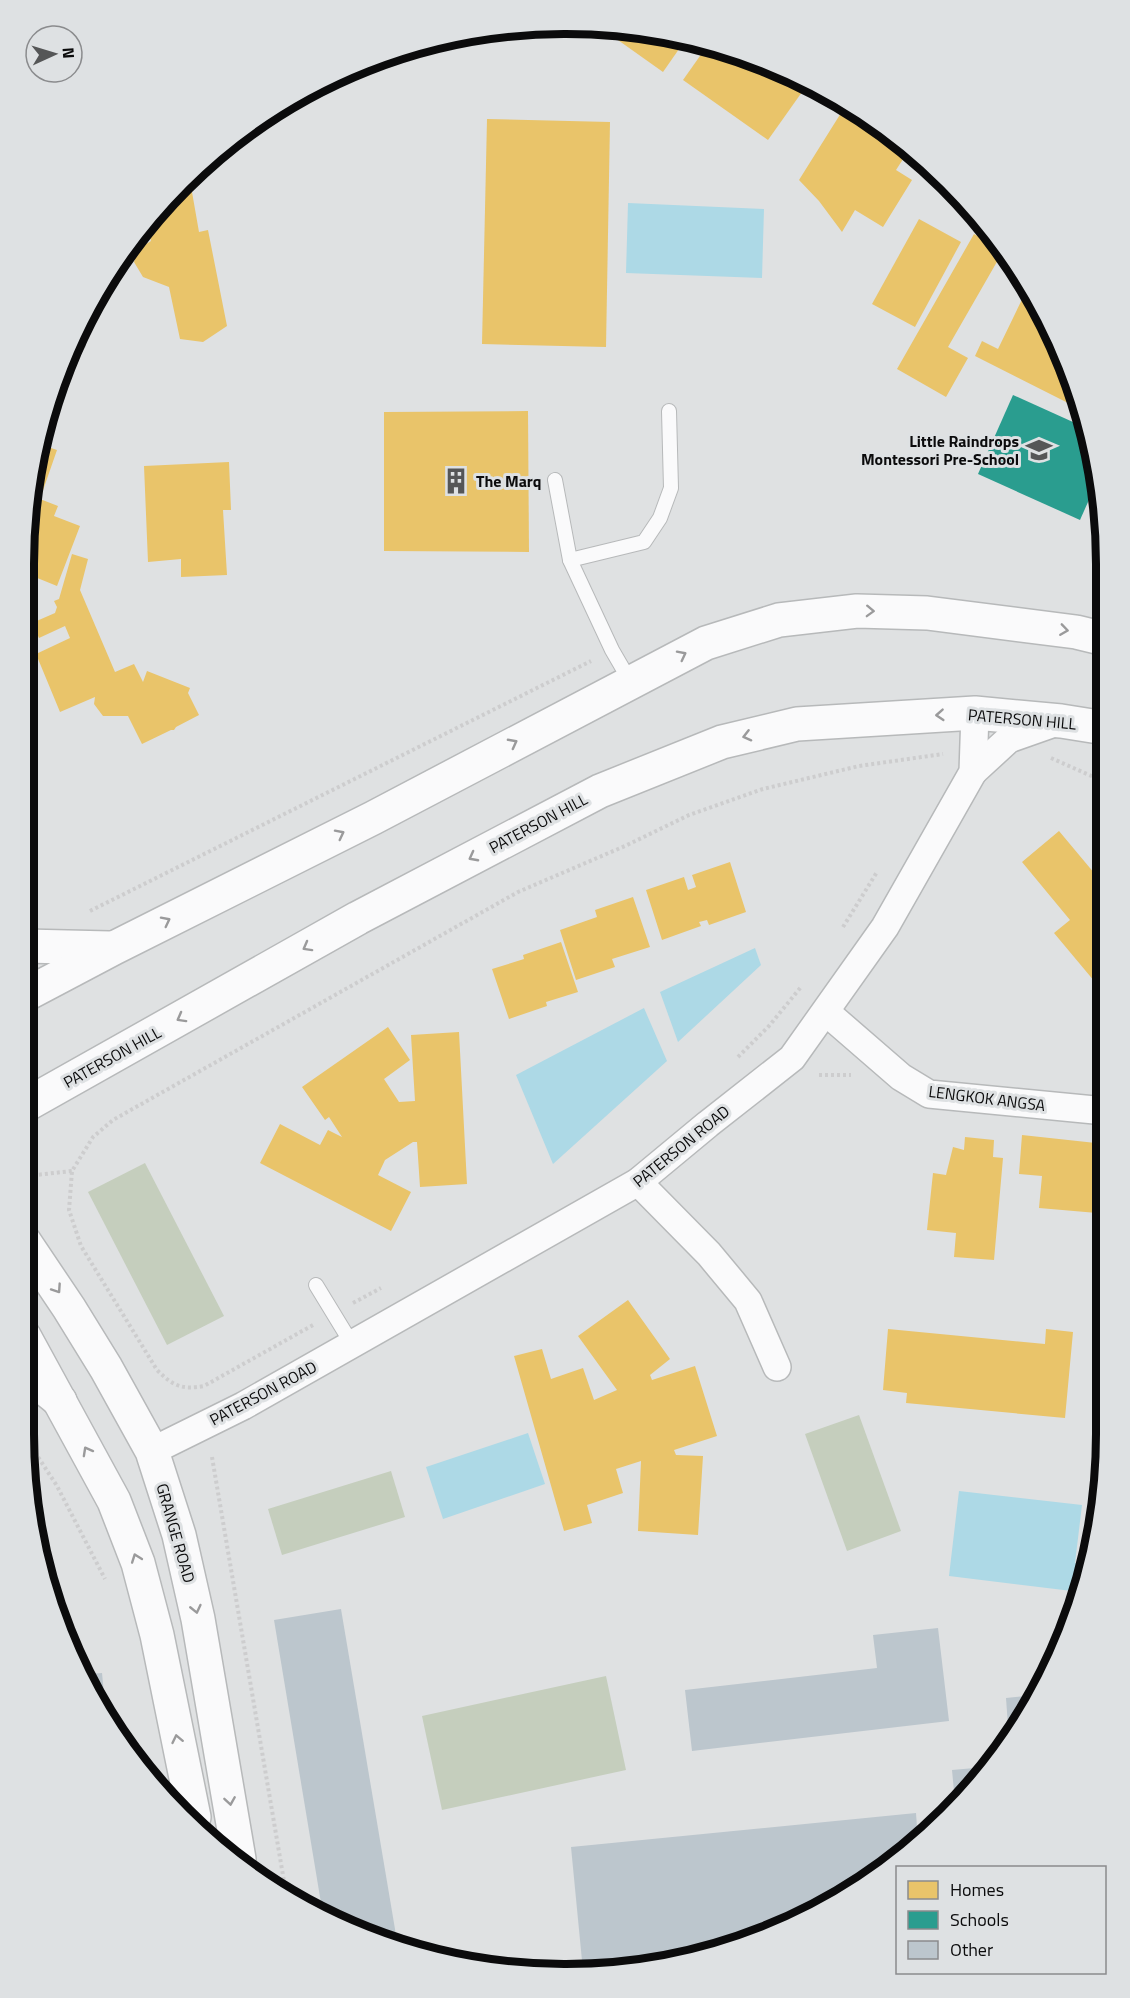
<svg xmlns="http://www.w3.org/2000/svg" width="1130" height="1998" viewBox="0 0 1130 1998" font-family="'Titillium Web',sans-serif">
	<rect width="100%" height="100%" fill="#dfe1e2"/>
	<!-- green -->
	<g fill="#c5cebd">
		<polygon points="145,1163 224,1316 167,1345 88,1192"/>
		<polygon points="859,1415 901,1531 847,1551 805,1434"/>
		<polygon points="391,1471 405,1517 282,1555 268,1509"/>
		<polygon points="606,1676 626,1770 442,1810 422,1716"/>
	</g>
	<!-- water -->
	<g fill="#add9e6">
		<polygon points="628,203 764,209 762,278 626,273"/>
		<polygon points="755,948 761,965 678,1042 660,992"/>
		<polygon points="644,1008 667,1061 553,1164 516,1075"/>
		<polygon points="528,1433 545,1484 443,1519 426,1467"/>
		<polygon points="959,1491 1082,1505 1075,1563 1086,1565 1080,1592 949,1576"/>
	</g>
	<!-- homes -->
	<g fill="#e9c46a">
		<polygon points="601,28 670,34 686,39 663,72"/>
		<polygon points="707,46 772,65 807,85 768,140 683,80"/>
		<polygon points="846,105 865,115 898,141 895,146 907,153 896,170 912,180 883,227 855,210 842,232 819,201 799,180"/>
		<polygon points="487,119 610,122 606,347 482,344"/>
		<polygon points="185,180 192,192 199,232 208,230 227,326 203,342 180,339 169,287 143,277 134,262 138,249 151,241 147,226"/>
		<polygon points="919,219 961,242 915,327 872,304"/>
		<polygon points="974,234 998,248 1002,253 948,347 968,358 946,397 897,369"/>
		<polygon points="1028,287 1033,294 1077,391 1076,398 1073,397 1070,404 975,356 982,341 998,349"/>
		<polygon points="528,411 529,552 384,551 384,412"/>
		<polygon points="42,445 57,450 40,499 58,506 54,516 80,526 57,586 25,573 25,529"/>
		<polygon points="229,462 231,510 223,510 227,575 181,577 181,559 148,562 144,466"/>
		<polygon points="72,554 88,559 80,590 115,672 134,664 143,682 147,671 190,688 188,693 199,715 176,727 174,730 171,730 142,744 128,716 103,716 94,704 95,697 60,712 36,654 70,638 65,626 39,638 32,623 55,613 57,607 54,601 59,599"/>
		<polygon points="1059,831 1105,886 1105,985 1100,988 1054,933 1070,920 1022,862"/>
		<polygon points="730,862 746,912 709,925 707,920 699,922 701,926 662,940 646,890 684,877 688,890 696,887 692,875"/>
		<polygon points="633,897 650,947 612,959 615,967 576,980 560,930 597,917 595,910"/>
		<polygon points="561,942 578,992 546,1002 547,1006 509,1019 492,969 524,959 523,955"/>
		<polygon points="388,1027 410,1060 384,1079 399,1102 415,1101 411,1035 459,1032 467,1184 420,1187 417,1142 413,1142 385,1160 378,1175 411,1192 391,1231 260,1163 280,1124 320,1145 328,1130 342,1137 329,1117 325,1120 302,1087"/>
		<polygon points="1022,1135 1105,1144 1105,1200 1098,1201 1097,1213 1039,1208 1042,1176 1019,1174"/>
		<polygon points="965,1137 994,1140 993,1157 1003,1158 994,1260 954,1257 956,1233 927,1230 933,1173 946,1175 953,1147 964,1150"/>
		<polygon points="628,1300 670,1359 650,1375 652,1380 695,1366 717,1436 674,1450 676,1455 703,1456 698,1535 638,1531 641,1461 616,1469 623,1493 587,1505 592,1523 564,1531 514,1356 542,1349 551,1379 583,1368 594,1400 617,1390 578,1336"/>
		<polygon points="888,1329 1045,1344 1046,1329 1073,1332 1065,1418 906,1403 907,1393 883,1390"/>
	</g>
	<!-- schools -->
	<polygon fill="#2a9d8f" points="1013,395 1084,427 1096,484 1080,520 978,474"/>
	<!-- building -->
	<g fill="#bcc6cd">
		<polygon points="341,1609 396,1935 384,1937 322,1909 274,1620"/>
		<polygon points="938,1628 949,1721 692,1751 685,1690 877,1668 873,1635"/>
		<polygon points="102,1673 105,1704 89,1674"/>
		<polygon points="1034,1695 1015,1733 1009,1740 1006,1698"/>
		<polygon points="986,1767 962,1794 955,1802 952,1770"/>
		<polygon points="916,1813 918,1842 772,1933 600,1973 583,1971 571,1847"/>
	</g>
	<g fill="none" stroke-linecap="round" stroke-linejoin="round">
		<!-- lane casing -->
		<g stroke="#b7b9ba" stroke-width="16">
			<g id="lane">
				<polyline points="76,343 78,344"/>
				<polyline points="555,480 570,560 612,650 630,681"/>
				<polyline points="570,560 644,542 660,518 671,488 669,411"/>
				<polyline points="316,1285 352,1344"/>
			</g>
		</g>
		<!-- street casing -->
		<g stroke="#b7b9ba" stroke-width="30">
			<g id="street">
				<polyline points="973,772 1009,739 1057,722"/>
				<polyline points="826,1012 901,1077 929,1094 1105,1111"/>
				<polyline points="638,1182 709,1254 748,1301 777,1367"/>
				<polyline points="152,1451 243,1406 638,1182 708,1124 792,1058 885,927 973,772 975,713"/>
			</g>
		</g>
		<!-- secondary casing -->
		<g stroke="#b7b9ba" stroke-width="36">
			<g id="secondary">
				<polyline points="24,1241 69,1308 106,1368 152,1451 179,1535 198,1619 239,1859"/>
				<polyline points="24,1336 114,1501 138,1563 157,1635 194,1817"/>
			</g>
		</g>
		<!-- primary casing -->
		<g stroke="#b7b9ba" stroke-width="36">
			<g id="primary">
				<polyline points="25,946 110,948"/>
				<polyline points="25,995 114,948 373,818 706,643 779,620 857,611 927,613 1076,632 1105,639"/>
				<polyline points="24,1106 358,918 600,791 722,742 797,724 975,713 1061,721 1105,728"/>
				<polyline points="24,1372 60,1401"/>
			</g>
		</g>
		<!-- path -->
		<g stroke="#cdcdce" stroke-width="4" stroke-dasharray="3 3" stroke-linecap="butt">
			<polyline points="1051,758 1105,782"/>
			<polyline points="90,911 591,661"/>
			<polyline points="843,927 877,872"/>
			<polyline points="738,1057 769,1026 801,987"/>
			<polyline points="819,1075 851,1075"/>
			<polyline points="27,1176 72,1171"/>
			<polyline points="353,1303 381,1288"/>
			<path d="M313,1325L204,1386C182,1390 173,1386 157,1370L81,1246L69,1210L72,1171L93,1137L113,1120L518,892L625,846L689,815L763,789L859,766L943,754"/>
			<polyline points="25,1437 57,1486 105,1579"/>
			<polyline points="212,1457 286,1893"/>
		</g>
		<!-- lane -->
		<use href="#lane" stroke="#fafafb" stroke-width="14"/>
		<!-- street -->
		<use href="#street" stroke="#fafafb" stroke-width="27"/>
		<!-- secondary -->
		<use href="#secondary" stroke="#fafafb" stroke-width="33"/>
		<!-- primary -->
		<use href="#primary" stroke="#fafafb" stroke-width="33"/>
	</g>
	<!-- one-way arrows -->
	<defs><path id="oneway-chevron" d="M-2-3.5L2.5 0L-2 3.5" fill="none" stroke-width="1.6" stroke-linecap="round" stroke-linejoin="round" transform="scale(1.5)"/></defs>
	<g stroke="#9a9a9b">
		<use href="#oneway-chevron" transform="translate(870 611) rotate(2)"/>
		<use href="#oneway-chevron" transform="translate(1064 630) rotate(8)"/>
		<use href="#oneway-chevron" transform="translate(682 655) rotate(-27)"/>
		<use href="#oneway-chevron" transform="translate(940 715) rotate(176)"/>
		<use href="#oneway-chevron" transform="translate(747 736) rotate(166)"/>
		<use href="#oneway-chevron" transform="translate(513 743) rotate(-28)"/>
		<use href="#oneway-chevron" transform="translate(340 834) rotate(-27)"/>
		<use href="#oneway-chevron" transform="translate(473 857) rotate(152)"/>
		<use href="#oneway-chevron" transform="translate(166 921) rotate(-27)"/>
		<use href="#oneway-chevron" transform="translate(307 947) rotate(151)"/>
		<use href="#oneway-chevron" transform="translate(181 1018) rotate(151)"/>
		<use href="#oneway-chevron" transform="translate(57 1289) rotate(56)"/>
		<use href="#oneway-chevron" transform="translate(87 1451) rotate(-119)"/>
		<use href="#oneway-chevron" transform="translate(136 1558) rotate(-110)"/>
		<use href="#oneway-chevron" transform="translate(196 1609) rotate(77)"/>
		<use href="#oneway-chevron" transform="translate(177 1739) rotate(-102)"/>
		<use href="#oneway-chevron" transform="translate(230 1801) rotate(81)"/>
	</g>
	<!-- icons -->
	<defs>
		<g id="school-bare" transform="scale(2.07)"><path d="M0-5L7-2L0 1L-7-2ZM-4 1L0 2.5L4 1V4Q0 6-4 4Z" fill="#555657" stroke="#dee1e3" stroke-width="2.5" paint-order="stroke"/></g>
		<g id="building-bare" transform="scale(2.07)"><path d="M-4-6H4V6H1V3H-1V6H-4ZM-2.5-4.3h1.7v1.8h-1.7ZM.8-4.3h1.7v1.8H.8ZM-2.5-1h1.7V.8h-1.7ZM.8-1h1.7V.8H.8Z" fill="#555657" stroke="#dee1e3" stroke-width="2.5" paint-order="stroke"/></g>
	</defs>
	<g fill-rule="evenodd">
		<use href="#school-bare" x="1039" y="450"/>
		<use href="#building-bare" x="456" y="481"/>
	</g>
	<g text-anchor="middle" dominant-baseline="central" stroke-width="6" stroke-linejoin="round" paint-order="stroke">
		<!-- poi labels -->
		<g font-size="16" font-weight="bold" fill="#0b0b0c" stroke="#dee1e3" text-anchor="end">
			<text x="1019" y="441">Little Raindrops<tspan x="1019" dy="18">Montessori Pre-School</tspan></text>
			<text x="476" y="481" text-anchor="start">The Marq</text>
		</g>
		<!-- street labels -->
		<g font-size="16" fill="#0b0b0c" stroke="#dee1e3">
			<text transform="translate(1022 719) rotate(5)">PATERSON HILL</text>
			<text transform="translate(538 823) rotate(-28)">PATERSON HILL</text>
			<text transform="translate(112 1057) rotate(-29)">PATERSON HILL</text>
			<text transform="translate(987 1098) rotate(7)">LENGKOK ANGSA</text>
			<text transform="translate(681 1146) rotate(-39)">PATERSON ROAD</text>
			<text transform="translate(263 1393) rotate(-28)">PATERSON ROAD</text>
			<text transform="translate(176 1533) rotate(74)">GRANGE ROAD</text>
		</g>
	</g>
	<!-- crop -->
	<path d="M0 0H1130V1998H0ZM564 34H566A530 530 0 0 1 1096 564V1434A530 530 0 0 1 566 1964H564A530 530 0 0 1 34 1434V564A530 530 0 0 1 564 34Z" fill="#dee1e3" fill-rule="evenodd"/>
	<path fill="none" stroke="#0b0b0c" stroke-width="8" d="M564 34H566A530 530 0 0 1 1096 564V1434A530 530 0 0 1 566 1964H564A530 530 0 0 1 34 1434V564A530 530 0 0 1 564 34Z"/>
	<!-- legend -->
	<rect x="896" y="1866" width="210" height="108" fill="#dee1e3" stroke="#8a8b8d" stroke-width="1.5"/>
	<rect x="908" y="1881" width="30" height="18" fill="#e9c46a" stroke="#8a8b8d" stroke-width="1.5"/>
	<text x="950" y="1896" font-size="18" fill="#0b0b0c">Homes</text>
	<rect x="908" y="1911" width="30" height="18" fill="#2a9d8f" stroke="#8a8b8d" stroke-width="1.5"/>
	<text x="950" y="1926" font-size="18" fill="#0b0b0c">Schools</text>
	<rect x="908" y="1941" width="30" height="18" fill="#bcc6cd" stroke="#8a8b8d" stroke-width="1.5"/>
	<text x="950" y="1956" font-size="18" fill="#0b0b0c">Other</text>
	<!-- north arrow -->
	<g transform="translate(54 54) rotate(86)"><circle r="28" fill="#dee1e3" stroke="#8a8b8d" stroke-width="1.5"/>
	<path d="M0-4.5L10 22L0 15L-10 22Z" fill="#555657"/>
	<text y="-9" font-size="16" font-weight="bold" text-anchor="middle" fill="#0b0b0c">N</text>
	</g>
</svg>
